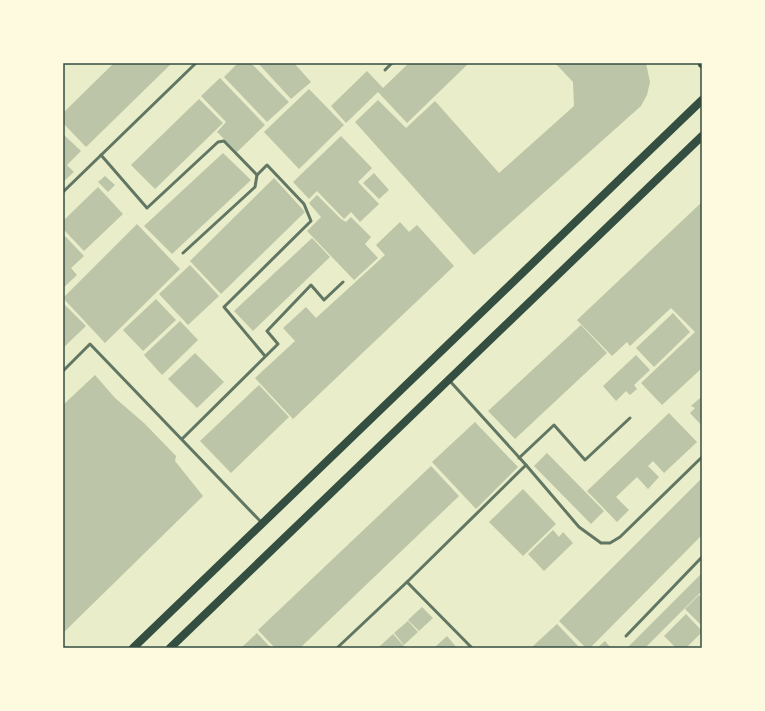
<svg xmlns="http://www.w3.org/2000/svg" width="765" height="711" viewBox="0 0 765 711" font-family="Manrope,sans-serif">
	<rect width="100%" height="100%" fill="#e9edc9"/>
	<!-- building -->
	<g fill="#bcc5a7">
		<polygon points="114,63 172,63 86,147 63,123 63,113"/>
		<polygon points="238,63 251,63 289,102 267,122 224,77"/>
		<polygon points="258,63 294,63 311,82 291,99"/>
		<polygon points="409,63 469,63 407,123 378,92 346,123 331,106 367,71 383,88"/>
		<polygon points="555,63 646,63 650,82 647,95 641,106 474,255 355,122 378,100 406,128 435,101 499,173 574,106 573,82"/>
		<polygon points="220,78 265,125 237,152 217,132 226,122 201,96"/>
		<polygon points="309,89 344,125 299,169 264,132"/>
		<polygon points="199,99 223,123 155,189 131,165"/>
		<polygon points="63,134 81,151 67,165 74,172 63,182"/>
		<polygon points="341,136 372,168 358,182 379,204 360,222 351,212 344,219 317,191 309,199 293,182"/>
		<polygon points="223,153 251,180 172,254 144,226"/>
		<polygon points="374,173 389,190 379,199 363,183"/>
		<polygon points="105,176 115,185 108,192 98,182"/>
		<polygon points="274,178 305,212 221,294 190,261"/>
		<polygon points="98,187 123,214 84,251 63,229 63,221"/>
		<polygon points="317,195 341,219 346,222 351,217 371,237 365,244 378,258 354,280 307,231 321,217 309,203"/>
		<polygon points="702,202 702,368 662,405 641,383 695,332 671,308 630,346 627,342 612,356 577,320"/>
		<polygon points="400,222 409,232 417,225 454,266 293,419 255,378 295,341 283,328 306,307 316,318 385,255 376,245"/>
		<polygon points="137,224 180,269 105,343 63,298"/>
		<polygon points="65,236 84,256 71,268 77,275 63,288 63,238"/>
		<polygon points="312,238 330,257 253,331 234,311"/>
		<polygon points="190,265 219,296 188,325 159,294"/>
		<polygon points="156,299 176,320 143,351 123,330"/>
		<polygon points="63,303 86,326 63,348"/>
		<polygon points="673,313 690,332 654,367 636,348"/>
		<polygon points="180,321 198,340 162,375 144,355"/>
		<polygon points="581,325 607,353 515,439 488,411"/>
		<polygon points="195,353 224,382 197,408 168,379"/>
		<polygon points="636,355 650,370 634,385 637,389 630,395 626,391 616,401 603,386"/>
		<polygon points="95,375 115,398 144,423 176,456 175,461 203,496 63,633 63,405"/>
		<polygon points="259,385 289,417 231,473 200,441"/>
		<polygon points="700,398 702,401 702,426 690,413 695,408 691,406"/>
		<polygon points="669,413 697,442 664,473 653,461 648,466 659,477 648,489 637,477 616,497 629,510 617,522 587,491"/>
		<polygon points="475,422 518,467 476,509 432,462"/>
		<polygon points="547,453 604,511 591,524 534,466"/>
		<polygon points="431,466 459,496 300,648 275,648 258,630"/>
		<polygon points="702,478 702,535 590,648 586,648 559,621"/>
		<polygon points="523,489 556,524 523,556 489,522"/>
		<polygon points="553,530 559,537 563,532 573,543 544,571 528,554"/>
		<polygon points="702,573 702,591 645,648 627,648"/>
		<polygon points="699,595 702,598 702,626 685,609"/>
		<polygon points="422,607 433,618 419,631 408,620"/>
		<polygon points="686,614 702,631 702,632 686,648 676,648 664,636"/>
		<polygon points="408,621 418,632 404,645 394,633"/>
		<polygon points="557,624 579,647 578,648 533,648 532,647"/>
		<polygon points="257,633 271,648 241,648"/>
		<polygon points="393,634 404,646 401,648 380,648 379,647"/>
		<polygon points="447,636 457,648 434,648"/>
		<polygon points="605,641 611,648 597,648"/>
	</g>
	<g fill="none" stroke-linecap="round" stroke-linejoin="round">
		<!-- service -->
		<g stroke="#617663" stroke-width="3">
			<polyline points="385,70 392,63"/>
			<polyline points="101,155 147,208 218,142 224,141 257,175 267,165 304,204 311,221 224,307 265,356"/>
			<polyline points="63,192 196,63"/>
			<polyline points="183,253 255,187 257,175"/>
			<polyline points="63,371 90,344 262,523"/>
			<polyline points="449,380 526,465 579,527 601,543 610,543 620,537 702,457"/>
			<polyline points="182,439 278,344 267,331 311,285 324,300 343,282"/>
			<polyline points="519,458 554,425 585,460 630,418"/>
			<polyline points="407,582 472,648"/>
			<polyline points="626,636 702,557"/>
			<polyline points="337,648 407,582 526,465"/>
		</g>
		<!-- secondary -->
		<g stroke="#344e41" stroke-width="8">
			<polyline points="702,63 702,64"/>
			<polyline points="133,648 702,100"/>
			<polyline points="170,648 702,136"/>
		</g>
	</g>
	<!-- border -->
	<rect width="765" height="711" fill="none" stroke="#fefae0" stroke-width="128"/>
	<rect x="64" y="64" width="637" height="583" fill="none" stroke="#344e41" stroke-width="1.5"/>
</svg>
